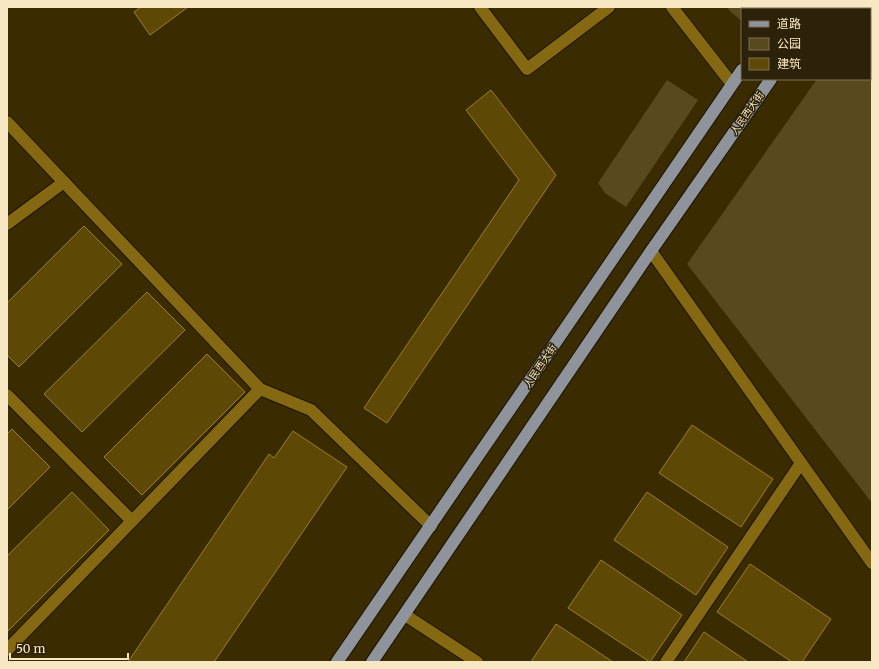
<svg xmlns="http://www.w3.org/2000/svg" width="879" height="669" viewBox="0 0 879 669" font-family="Merriweather,'Noto Sans SC',serif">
	<rect width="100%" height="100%" fill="#3a2b00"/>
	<!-- green -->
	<g fill="#59491f">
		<polygon points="727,7 766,7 764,9 742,9 742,21 731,12"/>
		<polygon points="868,7 872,7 872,503 687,264 817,79 870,79 870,9 866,9"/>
		<polygon points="667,80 698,100 626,207 605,193 598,183"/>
	</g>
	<!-- building -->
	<g fill="#5e4805" stroke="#9b7e2f">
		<polygon points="141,7 188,7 150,35 134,12"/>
		<polygon points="491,90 556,175 387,423 364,408 519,180 466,110"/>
		<polygon points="84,226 122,264 19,367 7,355 7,303"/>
		<polygon points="147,292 185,330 82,432 44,394"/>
		<polygon points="207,354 245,392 142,495 104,457"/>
		<polygon points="692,425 773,479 741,527 659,473"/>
		<polygon points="12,429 50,467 7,510 7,434"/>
		<polygon points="293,431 347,467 214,662 128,662 269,454 274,458"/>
		<polygon points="72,492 109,530 7,632 7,556"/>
		<polygon points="647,492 728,547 696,595 614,540"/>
		<polygon points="601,560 682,615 650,662 568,608"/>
		<polygon points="750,564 831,619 802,662 792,662 717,612"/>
		<polygon points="556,624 613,662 531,662"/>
		<polygon points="704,632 748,662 684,662"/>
	</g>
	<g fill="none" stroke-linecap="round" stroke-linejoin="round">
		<!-- minor casing -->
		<g stroke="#1d1400" stroke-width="14">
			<g id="minor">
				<polyline points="480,7 527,69 609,7"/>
				<polyline points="672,7 732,84"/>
				<polyline points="7,122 260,389 311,410 431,526"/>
				<polyline points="7,224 64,182"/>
				<polyline points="651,251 872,563"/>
				<polyline points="7,395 132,521"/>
				<polyline points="405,615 477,662"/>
				<polyline points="7,650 260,389"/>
				<polyline points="666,662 801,463"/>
			</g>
		</g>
		<!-- major casing -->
		<g stroke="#1d1400" stroke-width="14">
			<g id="major">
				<polyline points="784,9 785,7"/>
				<polyline points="818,9 820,7"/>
				<polyline points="337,662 742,70"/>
				<polyline points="372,662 651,251 771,79"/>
			</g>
		</g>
		<!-- minor -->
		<use href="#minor" stroke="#846812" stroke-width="12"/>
		<!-- major -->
		<use href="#major" stroke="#8f939b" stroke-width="12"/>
	</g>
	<g text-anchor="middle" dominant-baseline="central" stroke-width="3" stroke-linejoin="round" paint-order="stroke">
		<!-- street labels -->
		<g font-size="10" fill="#f7e8c3" stroke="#2c220a">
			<text transform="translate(747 113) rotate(-55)">人民西大街</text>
			<text transform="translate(540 366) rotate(-56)">人民西大街</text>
		</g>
	</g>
	<!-- border -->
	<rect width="879" height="669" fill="none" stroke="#f7e8c3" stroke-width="16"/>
	<!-- legend -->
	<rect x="741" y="8" width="130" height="72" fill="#2c220a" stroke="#7d7154"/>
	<rect x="749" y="21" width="20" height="6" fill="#8f939b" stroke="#7d7154"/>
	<text x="777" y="28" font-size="12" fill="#f7e8c3">道路</text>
	<rect x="749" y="38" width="20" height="12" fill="#59491f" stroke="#7d7154"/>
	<text x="777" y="48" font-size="12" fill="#f7e8c3">公园</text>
	<rect x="749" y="58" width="20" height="12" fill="#5e4805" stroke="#7d7154"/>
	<text x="777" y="68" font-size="12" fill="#f7e8c3">建筑</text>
	<!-- scale -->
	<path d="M10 653v6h118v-6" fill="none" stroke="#f7e8c3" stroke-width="2"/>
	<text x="16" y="653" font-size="12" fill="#f7e8c3" stroke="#2c220a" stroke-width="3" paint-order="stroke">50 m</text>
</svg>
